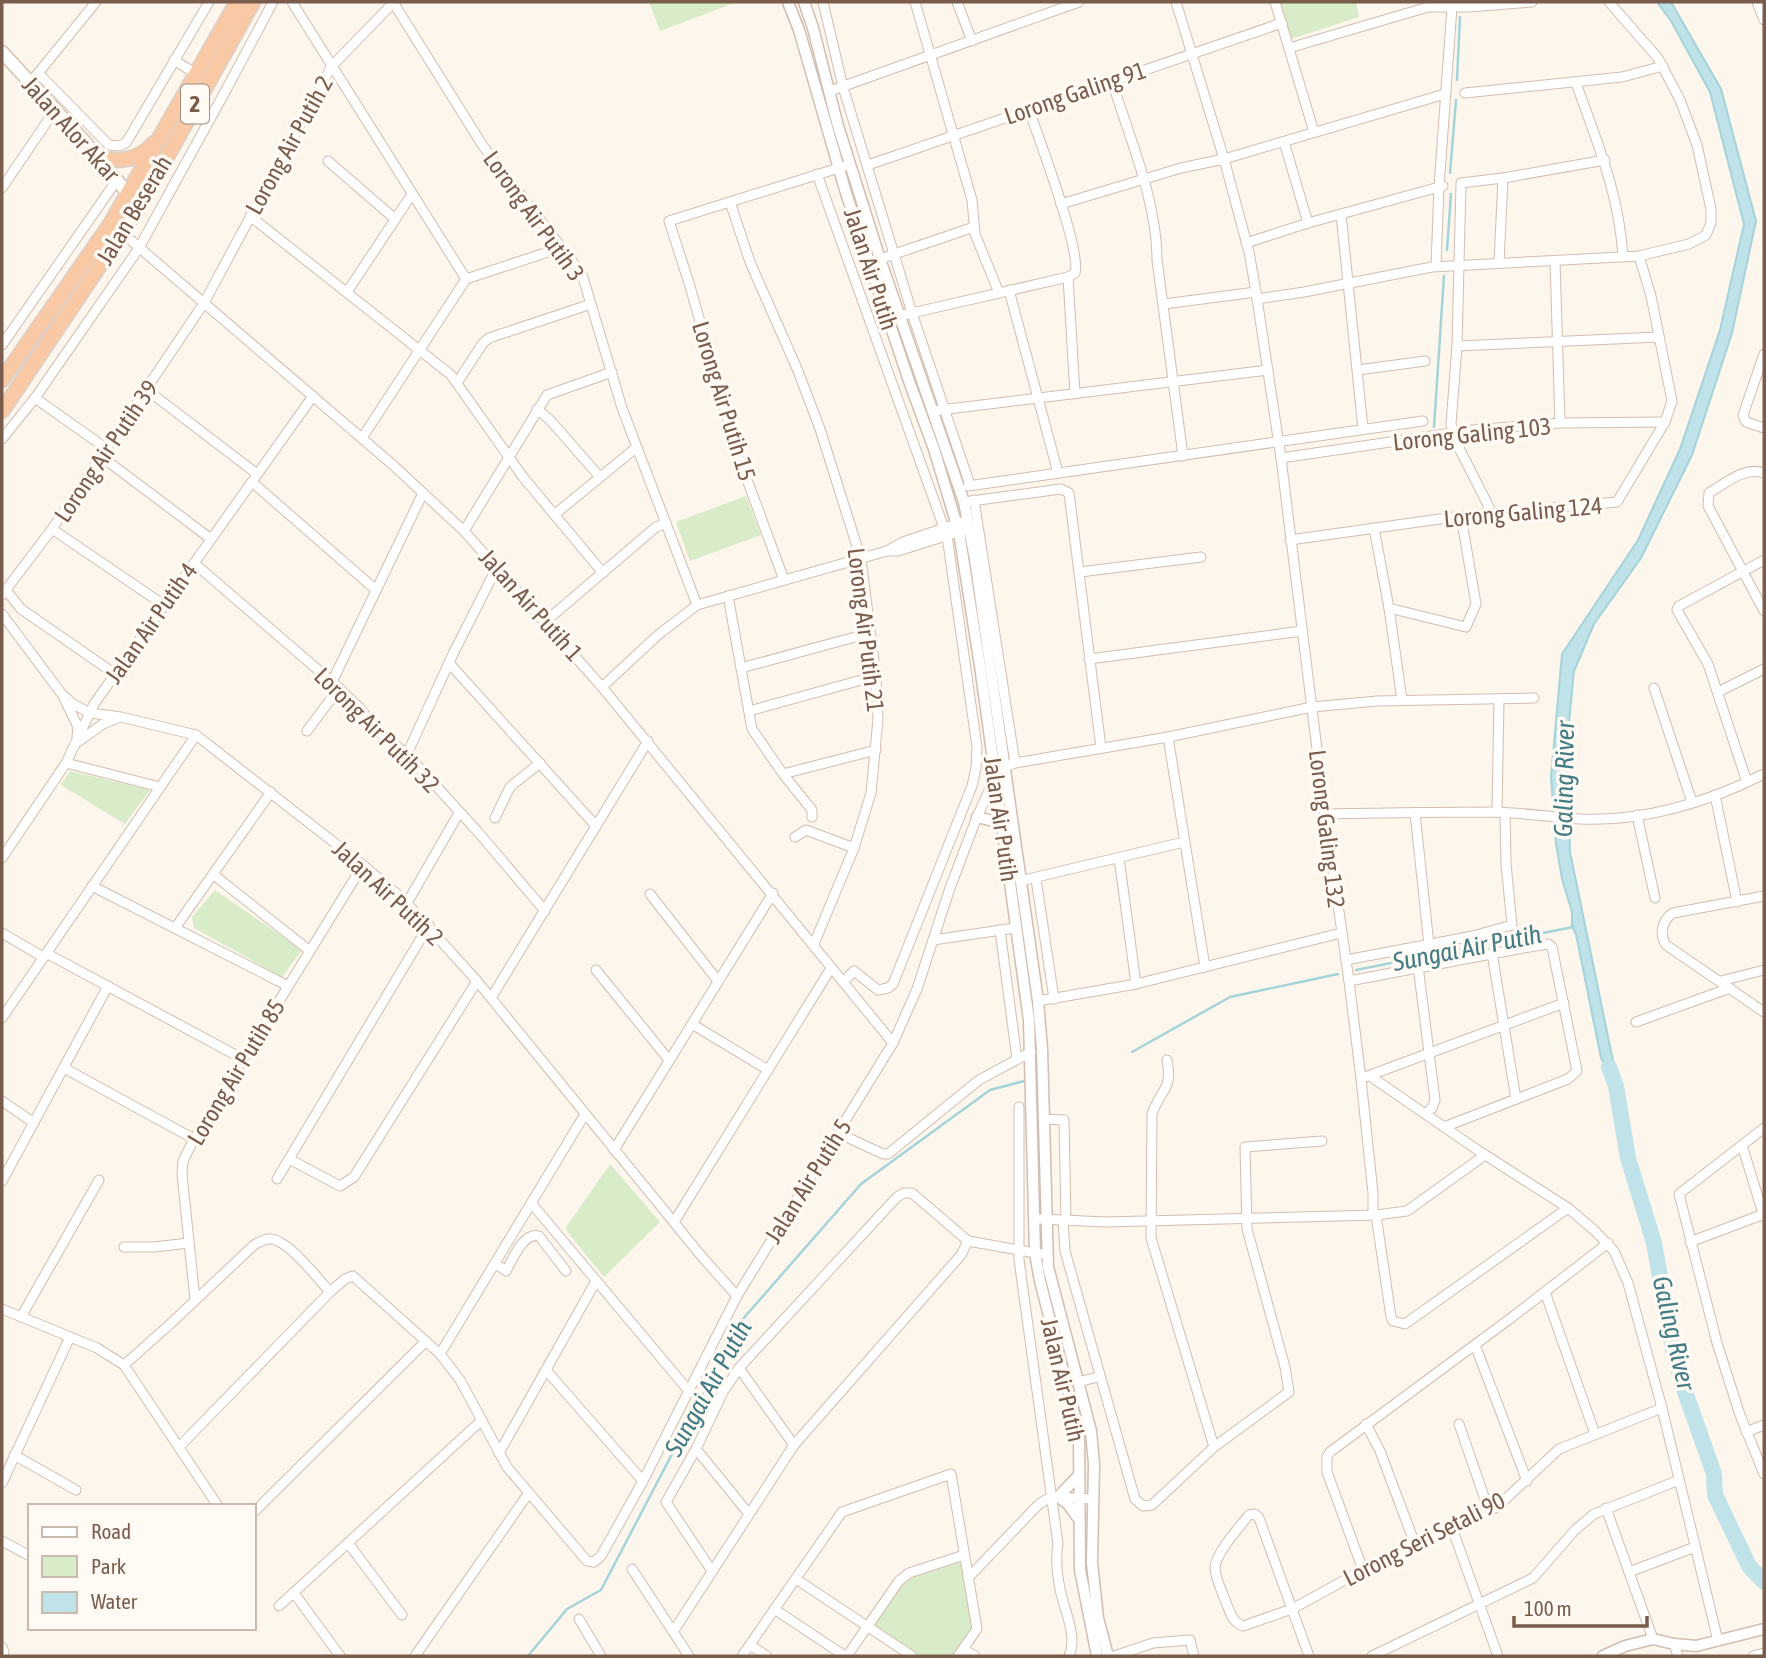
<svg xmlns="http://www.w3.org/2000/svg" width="1766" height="1658" viewBox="0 0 1766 1658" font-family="'Asap Condensed',sans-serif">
	<rect width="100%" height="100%" fill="#fdf6ec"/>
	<!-- green -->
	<g fill="#d8ecc9">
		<polygon points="649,2 737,2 660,31"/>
		<polygon points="1279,2 1356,2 1359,17 1291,39"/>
		<polygon points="746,496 761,535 690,561 676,522"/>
		<polygon points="70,771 150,790 125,824 61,785"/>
		<polygon points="215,890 302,950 282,977 194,928 192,917"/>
		<polygon points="610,1164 660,1222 604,1277 565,1229"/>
		<polygon points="961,1559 973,1628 954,1656 917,1656 873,1626 906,1580"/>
	</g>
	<!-- water -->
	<polygon fill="#bfe3e8" stroke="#a5d3da" stroke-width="2" points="1657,2 1671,2 1721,89 1756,221 1732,333 1692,455 1641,558 1594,624 1574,671 1567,743 1570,852 1613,1061 1616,1086 1601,1058 1576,934 1572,927 1572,912 1562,879 1556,844 1551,777 1562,654 1638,540 1680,449 1720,330 1744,224 1710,92 1671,21"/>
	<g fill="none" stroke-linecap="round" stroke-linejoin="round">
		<!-- stream -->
		<g stroke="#a5d3da" stroke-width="2.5">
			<polyline points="1457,80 1460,17"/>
			<polyline points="1450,173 1456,100"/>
			<polyline points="1447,250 1451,194"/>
			<polyline points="1434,427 1444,276"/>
			<polyline points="1356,970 1573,927"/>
			<polyline points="1132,1052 1230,997 1338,974"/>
			<polyline points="528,1656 567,1609 601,1590 742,1320 861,1184 990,1090 1028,1080"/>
		</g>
		<!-- river -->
		<polyline stroke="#bfe3e8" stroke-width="16" points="1609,1067 1616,1086 1628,1158 1654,1243 1673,1350 1684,1389 1714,1474 1715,1495 1749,1566 1764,1582"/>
		<!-- minor casing -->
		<g stroke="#d1beb0" stroke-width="11">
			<g id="minor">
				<polyline points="292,2 466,279"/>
				<polyline points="393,2 483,146 582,274 622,408 697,605"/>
				<polyline points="823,2 843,87 912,313 970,485"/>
				<polyline points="915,2 972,200 975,234 999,293"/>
				<polyline points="957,2 972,41"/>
				<polyline points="1176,2 1224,159 1249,252 1256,292 1281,458 1325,814 1349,981 1361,1079 1373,1193 1373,1215"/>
				<polyline points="1275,2 1314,132"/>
				<polyline points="1757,2 1764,20"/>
				<polyline points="1289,48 1428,7 1469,7 1532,2"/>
				<polyline points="174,60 196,74"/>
				<polyline points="38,73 109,145 119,146 126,143 209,2"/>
				<polyline points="35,77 96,2"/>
				<path d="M1112,81C1129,137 1157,200 1157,260L1183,456"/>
				<path d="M1576,83C1597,142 1619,193 1623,257"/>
				<polyline points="830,91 1079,2"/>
				<polyline points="1465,93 1622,77 1663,66"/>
				<polyline points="1284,142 1308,223"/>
				<polyline points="328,161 395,219"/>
				<polyline points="868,165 1282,23"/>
				<polyline points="817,174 944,528"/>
				<polyline points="2,188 55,110"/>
				<polyline points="730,202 750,262 798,371 820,429 861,559 876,676 878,719 871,793 854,848 814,944"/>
				<polyline points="1061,204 1181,168 1224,159 1445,94"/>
				<polyline points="1341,214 1363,429"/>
				<polyline points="250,216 451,375 523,477 603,573"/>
				<polyline points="120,231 393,465 464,531 602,687 893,1043"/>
				<polyline points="1246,243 1308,223 1443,186"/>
				<polyline points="880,259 974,227"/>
				<polyline points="1555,261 1560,423"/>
				<polyline points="1499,263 1503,178"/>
				<polyline points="1436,266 1439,187 1452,7"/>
				<polyline points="1068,277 1075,394"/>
				<polyline points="1009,290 1058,473"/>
				<polyline points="347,292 412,194"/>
				<polyline points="1257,299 1304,292 1432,267 1639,256 1689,244 1706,235 1711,223 1711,209 1697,145 1680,100 1658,58 1609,2"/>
				<polyline points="1164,304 1256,292"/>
				<path d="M899,316L1068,277L1075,273C1082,252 1038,136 1029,110"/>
				<polyline points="2,345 117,180"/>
				<polyline points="1457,346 1659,337"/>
				<polyline points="1764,354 1743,415 1746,422 1764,428"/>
				<polyline points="1358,370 1425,361"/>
				<polyline points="457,383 483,343 489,338 591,304"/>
				<polyline points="147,390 257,474"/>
				<polyline points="35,398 107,449"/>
				<polyline points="537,409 551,421 599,476"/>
				<polyline points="932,411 1268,370"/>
				<polyline points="362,438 466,279 560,248"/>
				<polyline points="2,439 35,398 139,248 226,90 273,2"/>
				<polyline points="102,457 211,539"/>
				<polyline points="1281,458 1472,430 1560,423 1665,422"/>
				<path d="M1764,473C1745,466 1726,483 1709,493L1708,506L1764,611"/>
				<polyline points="252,482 376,590"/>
				<polyline points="968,486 1423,421"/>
				<polyline points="974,500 1015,763"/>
				<polyline points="964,502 1061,489 1069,493 1101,748"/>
				<polyline points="1492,513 1454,438 1451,424 1457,346 1461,183 1503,178 1605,160"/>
				<polyline points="554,515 637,447"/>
				<polyline points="1374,528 1389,608 1402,700"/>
				<polyline points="52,529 164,605"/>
				<polyline points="464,531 547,395 612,372"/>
				<polyline points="1290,540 1461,516 1617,502 1665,422 1672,401 1651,296 1639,256"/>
				<polyline points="887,551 903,542 968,520"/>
				<polyline points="194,563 339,688 360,708 375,729 407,754 478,832 545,911"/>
				<polyline points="1080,572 1201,557"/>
				<polyline points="784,580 738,455 689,283 669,221 845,166"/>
				<polyline points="6,590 21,609 115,674"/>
				<polyline points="2,595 52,529 204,303 331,67 394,2"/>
				<polyline points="728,596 752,729 783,774 812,810 812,817"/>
				<polyline points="1389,608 1466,627 1476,604 1461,516"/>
				<polyline points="2,614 61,693 73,704 90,713 121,717 196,735 363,865 403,899 477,981 703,1258 737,1296"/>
				<polyline points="546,621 656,527 666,523"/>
				<polyline points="1089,659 1302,631"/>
				<polyline points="449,663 596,826"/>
				<polyline points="741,668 870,633"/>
				<polyline points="332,682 423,493"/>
				<polyline points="602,687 658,635 697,605 887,551 898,551 965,530"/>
				<polyline points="1654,688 1692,802"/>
				<polyline points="1718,692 1764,669"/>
				<polyline points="64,698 78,727 77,737"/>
				<polyline points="749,711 876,676"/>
				<polyline points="307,731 339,688"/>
				<polyline points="1168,737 1205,967"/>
				<polyline points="79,741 103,724 118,718"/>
				<polyline points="407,754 453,654 497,567"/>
				<polyline points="66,763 160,787"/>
				<polyline points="1005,767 1015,763 1168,737 1312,707 1377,701 1534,698"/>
				<polyline points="783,774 876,750"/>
				<polyline points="1747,782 1708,664 1677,610 1679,606 1764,560"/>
				<polyline points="1715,795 1737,902"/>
				<polyline points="1497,812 1499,699"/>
				<polyline points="1415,813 1429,945"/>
				<path d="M1325,814C1381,813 1438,812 1495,812C1524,813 1552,817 1580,819C1643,822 1709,802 1764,774"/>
				<polyline points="1637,815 1655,898"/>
				<polyline points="495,818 510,787 540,763"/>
				<polyline points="795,837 806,830 854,848"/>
				<polyline points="2,858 66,763 94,704 313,396"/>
				<polyline points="1119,858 1136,984"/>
				<polyline points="214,875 310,951"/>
				<polyline points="1036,879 1054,999"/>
				<polyline points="1020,881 1184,842"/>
				<polyline points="92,886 288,986"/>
				<polyline points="650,894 718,981"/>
				<path d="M1764,896L1673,913C1662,920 1659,934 1666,945L1764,1012"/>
				<polyline points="407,903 459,813"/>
				<polyline points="175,928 271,792"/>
				<polyline points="1000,930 1017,1059"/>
				<polyline points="2,933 43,957"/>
				<polyline points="933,940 1015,928"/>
				<polyline points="46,953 243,1059"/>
				<polyline points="1492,953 1516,1099"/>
				<polyline points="1346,960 1473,936 1512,925 1506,864 1505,813"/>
				<polyline points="1418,966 1435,1100 1432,1108 1425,1114"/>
				<polyline points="596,970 669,1060"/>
				<polyline points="1349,981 1523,948 1548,944 1552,947 1577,1071 1568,1079 1444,1127"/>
				<polyline points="1721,981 1764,970"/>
				<polyline points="843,982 854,971 878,990 888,988 893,984 972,786 976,768 977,747 947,536"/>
				<polyline points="491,998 648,741"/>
				<polyline points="1038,1001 1136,984 1341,933"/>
				<polyline points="2,1018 196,735"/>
				<polyline points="1636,1022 1730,988"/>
				<polyline points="692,1024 768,1070"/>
				<path d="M1167,1060C1173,1090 1161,1088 1152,1114L1151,1238L1214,1447"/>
				<polyline points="64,1068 194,1139"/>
				<polyline points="1370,1076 1479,1151 1568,1208 1595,1231 1614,1251 1628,1283 1662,1408 1718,1641"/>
				<polyline points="1365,1077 1564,1003"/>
				<polyline points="2,1101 34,1123"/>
				<path d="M1019,1107V1260L1058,1544C1055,1560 1057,1574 1060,1589C1064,1610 1078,1636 1069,1656"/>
				<polyline points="1044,1119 1064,1120 1066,1220"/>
				<polyline points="1764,1128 1679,1194 1717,1343 1740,1415 1764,1474"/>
				<polyline points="838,1133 883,1154 888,1154 979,1080 1031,1052"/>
				<polyline points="1742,1145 1764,1217"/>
				<polyline points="614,1150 773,893"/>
				<polyline points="289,1159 340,1186 354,1177 477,981"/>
				<polyline points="277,1179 429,925"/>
				<polyline points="2,1181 108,986"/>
				<polyline points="532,1204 688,1390"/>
				<polyline points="1376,1215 1391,1317 1393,1321 1405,1324 1568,1208"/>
				<polyline points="1040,1219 1106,1222 1376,1215 1407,1211 1485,1155"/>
				<polyline points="1063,1220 1065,1251 1135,1499 1143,1506 1152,1505 1214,1447 1289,1392 1285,1367 1247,1229 1245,1147 1322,1141"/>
				<polyline points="674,1222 831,968"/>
				<polyline points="1690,1242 1764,1214"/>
				<polyline points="124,1247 154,1247 189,1243"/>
				<path d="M496,1264L506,1271C513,1259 523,1232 539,1236L566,1271"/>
				<polyline points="1545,1292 1595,1434"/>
				<polyline points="195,1300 182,1174 183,1161 194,1139 363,865"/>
				<polyline points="2,1309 97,1348 124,1365 218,1506"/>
				<polyline points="21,1317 99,1180"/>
				<polyline points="1475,1345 1527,1481"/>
				<polyline points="440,1354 585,1114"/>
				<path d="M124,1365L168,1326L254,1245C259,1242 264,1239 270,1239C288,1239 318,1279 330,1292"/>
				<polyline points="739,1368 794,1445"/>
				<polyline points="546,1370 643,1481"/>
				<polyline points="1078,1382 1098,1377"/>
				<polyline points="1366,1424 1380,1451 1415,1544"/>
				<polyline points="1459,1424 1489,1511"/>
				<polyline points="1746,1432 1764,1425"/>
				<polyline points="179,1447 330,1292 345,1279 353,1276 440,1354 460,1380 507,1467 587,1561 594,1562 601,1556 643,1481 737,1296 893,1043 917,989 950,888 977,817 995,778"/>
				<polyline points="696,1449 749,1514"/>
				<polyline points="499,1453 596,1281"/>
				<polyline points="14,1455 76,1490"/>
				<polyline points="2,1483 70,1337"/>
				<polyline points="1606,1508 1653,1639"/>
				<polyline points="254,1512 426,1341"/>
				<polyline points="1452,1528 1498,1656"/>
				<polyline points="2,1541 30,1556"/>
				<polyline points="348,1543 402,1615"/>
				<polyline points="632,1569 689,1656"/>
				<polyline points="1363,1570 1327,1472 1327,1457 1330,1452 1511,1318 1608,1243"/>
				<polyline points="712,1571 666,1502 696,1449 723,1392 739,1368 897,1197 904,1193 912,1193 968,1241 1041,1254"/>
				<polyline points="1629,1572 1695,1547"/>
				<polyline points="968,1578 1039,1504 1051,1497 1093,1499"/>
				<polyline points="796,1579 912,1656"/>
				<polyline points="294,1593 340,1656"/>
				<polyline points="279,1606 482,1420"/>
				<polyline points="774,1609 845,1656"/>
				<polyline points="579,1619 601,1656"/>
				<polyline points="673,1632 794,1445 961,1255 968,1241"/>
				<polyline points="1674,1644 1678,1656"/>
				<polyline points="750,1645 767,1656"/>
				<polyline points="2,1647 4,1652 3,1656"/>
				<polyline points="963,1649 975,1656"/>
				<polyline points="415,1656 528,1494"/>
				<polyline points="742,1656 842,1512 951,1474 977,1629 958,1656"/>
				<polyline points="847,1656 899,1581 909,1573 964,1555"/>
				<polyline points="1114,1656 1153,1643 1190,1640 1194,1656"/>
				<path d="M1309,1656L1259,1518L1255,1514L1249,1515C1240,1526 1216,1553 1215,1567C1215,1579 1223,1593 1227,1605C1231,1615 1233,1622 1243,1626L1292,1609L1363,1570L1497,1507L1559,1449L1662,1408"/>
				<polyline points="1372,1656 1533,1578 1575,1530 1594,1514 1679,1480"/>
				<polyline points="1753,1656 1764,1653"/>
			</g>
		</g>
		<!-- tertiary casing -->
		<g stroke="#d1beb0" stroke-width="13">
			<g id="tertiary">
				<polyline points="788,2 799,30 846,193 909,381 934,449 959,532 980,666 1029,1020 1035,1253 1040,1281 1079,1433 1080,1570 1097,1656"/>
				<polyline points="804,2 813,28 838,126 880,259 964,502 975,559 1038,1001 1042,1049 1048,1267 1091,1431 1094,1464 1092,1563 1098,1618 1108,1656"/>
				<polyline points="977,817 993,821 1002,827"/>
				<polyline points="1078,1518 1068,1504 1058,1497 1079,1475"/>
				<polyline points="1603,1656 1625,1646 1653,1639 1674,1644 1696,1646 1764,1629"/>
			</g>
		</g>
		<!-- secondary casing -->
		<g stroke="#d6c0b0" stroke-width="15">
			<polyline id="secondary" points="2,52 85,142 139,207"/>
		</g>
		<!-- trunk casing -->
		<g stroke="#dad1cd" stroke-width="17">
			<g id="trunk">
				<path d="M98,158C119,162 139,161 154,143"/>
				<polyline points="2,380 111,223 237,2"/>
				<polyline points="2,411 139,207 253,2"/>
			</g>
		</g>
		<!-- minor -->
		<use href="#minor" stroke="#fff" stroke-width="9"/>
		<!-- tertiary -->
		<use href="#tertiary" stroke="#fff" stroke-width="10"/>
		<!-- secondary -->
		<use href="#secondary" stroke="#fff" stroke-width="12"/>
		<!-- trunk -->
		<use href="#trunk" stroke="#f9c8a4" stroke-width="14"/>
	</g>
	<g text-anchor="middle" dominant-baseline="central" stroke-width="7" stroke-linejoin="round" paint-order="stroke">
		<!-- shield labels -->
		<rect fill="#fffaf3" stroke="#a28b7f" stroke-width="2" x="181" y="84.5" width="28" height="39" rx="5"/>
		<g font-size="23" font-weight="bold" fill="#7a5c4d">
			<text x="195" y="104">2</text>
		</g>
		<!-- street labels -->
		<g font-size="24" fill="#7a5c4d" stroke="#fffaf3">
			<text transform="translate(1075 93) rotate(-19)">Lorong Galing 91</text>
			<text transform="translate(71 129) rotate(48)">Jalan Alor Akar</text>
			<text transform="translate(289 145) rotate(-61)">Lorong Air Putih 2</text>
			<text transform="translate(134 210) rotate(-59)">Jalan Beserah</text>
			<text transform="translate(534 216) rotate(54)">Lorong Air Putih 3</text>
			<text transform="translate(871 269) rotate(72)">Jalan Air Putih</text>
			<text transform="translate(724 401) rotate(73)">Lorong Air Putih 15</text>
			<text transform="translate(1472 434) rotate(-6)">Lorong Galing 103</text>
			<text transform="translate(106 451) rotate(-56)">Lorong Air Putih 39</text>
			<text transform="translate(1523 512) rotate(-5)">Lorong Galing 124</text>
			<text transform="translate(531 605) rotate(48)">Jalan Air Putih 1</text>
			<text transform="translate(151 623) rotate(-55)">Jalan Air Putih 4</text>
			<text transform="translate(866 630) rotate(83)">Lorong Air Putih 21</text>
			<text transform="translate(377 730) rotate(45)">Lorong Air Putih 32</text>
			<text transform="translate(1001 819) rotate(82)">Jalan Air Putih</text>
			<text transform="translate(1327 829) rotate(83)">Lorong Galing 132</text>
			<text transform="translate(388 893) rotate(43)">Jalan Air Putih 2</text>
			<text transform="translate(236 1072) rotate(-59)">Lorong Air Putih 85</text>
			<text transform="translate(808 1181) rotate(-58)">Jalan Air Putih 5</text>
			<text transform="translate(1063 1380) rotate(77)">Jalan Air Putih</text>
			<text transform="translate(1424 1539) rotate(-27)">Lorong Seri Setali 90</text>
		</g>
		<!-- water labels -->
		<g font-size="26" font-style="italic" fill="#437c86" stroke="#fffaf3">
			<text transform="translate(1564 779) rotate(-89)">Galing River</text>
			<text transform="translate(1467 948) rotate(-11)">Sungai Air Putih</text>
			<text transform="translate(1674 1333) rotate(77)">Galing River</text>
			<text transform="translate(708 1388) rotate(-61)">Sungai Air Putih</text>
		</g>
	</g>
	<!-- border -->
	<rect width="1766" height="1658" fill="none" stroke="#7a5c4d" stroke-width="7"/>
	<!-- legend -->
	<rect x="28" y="1504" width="228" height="126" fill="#fffaf3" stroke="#cabbb1" stroke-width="2"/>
	<rect x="42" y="1527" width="35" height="10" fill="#ffffff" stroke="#cabbb1" stroke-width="2"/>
	<text x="91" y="1539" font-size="21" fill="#7a5c4d">Road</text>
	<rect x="42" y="1556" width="35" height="21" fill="#d8ecc9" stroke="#cabbb1" stroke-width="2"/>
	<text x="91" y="1574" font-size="21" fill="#7a5c4d">Park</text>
	<rect x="42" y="1592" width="35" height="21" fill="#bfe3e8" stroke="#cabbb1" stroke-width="2"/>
	<text x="91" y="1609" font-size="21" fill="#7a5c4d">Water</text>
	<!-- scale -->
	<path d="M1514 1616v10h133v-10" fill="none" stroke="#7a5c4d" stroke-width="3.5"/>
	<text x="1524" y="1616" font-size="21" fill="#7a5c4d" stroke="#fffaf3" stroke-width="5" paint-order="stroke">100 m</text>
</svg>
